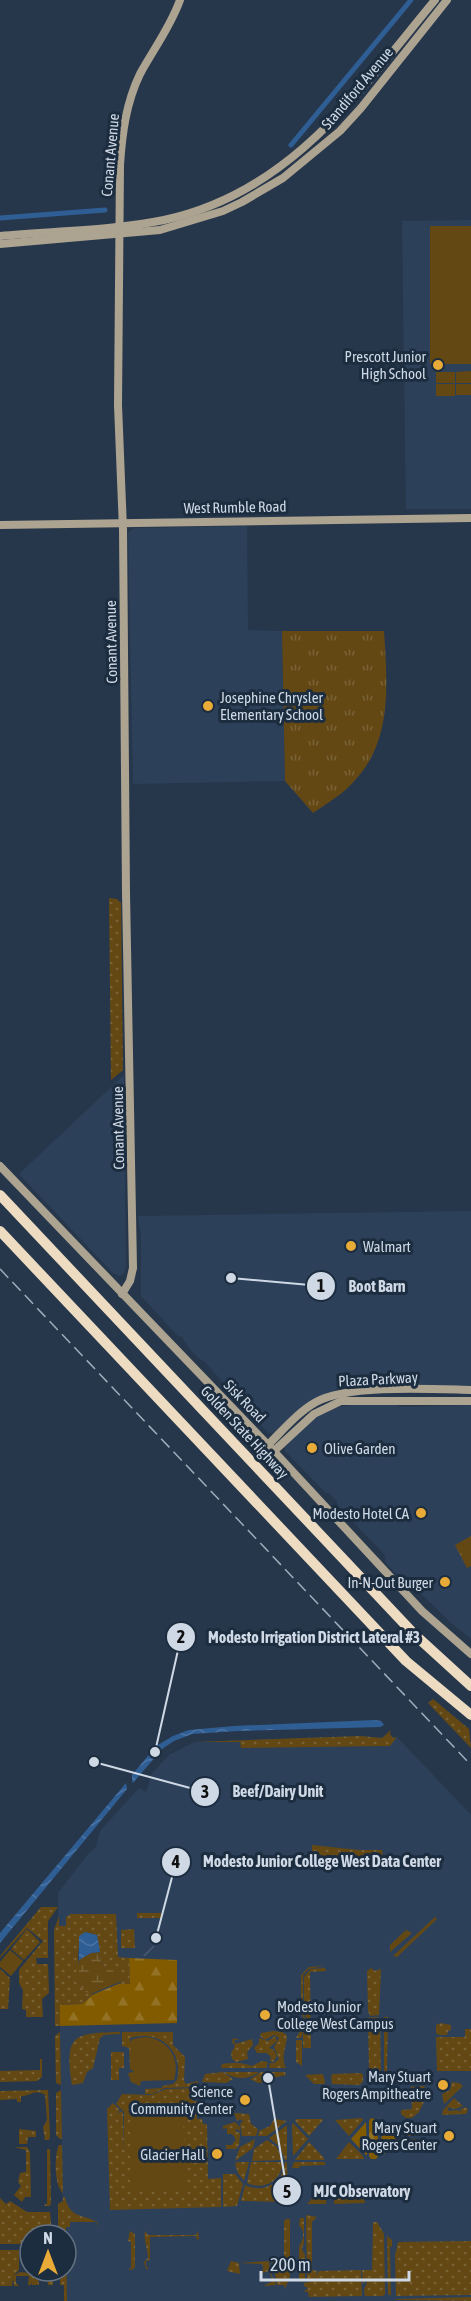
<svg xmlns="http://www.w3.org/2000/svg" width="471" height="2301" viewBox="0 0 471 2301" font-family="'Asap Condensed',sans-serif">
	<defs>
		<pattern id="industrial-furrows" width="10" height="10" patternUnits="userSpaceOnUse" patternTransform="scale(1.5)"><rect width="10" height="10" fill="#2c4059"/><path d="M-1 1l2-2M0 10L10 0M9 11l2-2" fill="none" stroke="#4a5b71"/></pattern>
		<pattern id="grass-dots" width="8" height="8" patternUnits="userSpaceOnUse" patternTransform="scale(1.5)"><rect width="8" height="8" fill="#634814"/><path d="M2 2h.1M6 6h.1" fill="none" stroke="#786236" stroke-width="1.8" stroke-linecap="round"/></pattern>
		<pattern id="forest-firs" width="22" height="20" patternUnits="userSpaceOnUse" patternTransform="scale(1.5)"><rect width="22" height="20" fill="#825b00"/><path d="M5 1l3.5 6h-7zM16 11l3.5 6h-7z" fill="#937225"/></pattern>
		<pattern id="wetland-marsh" width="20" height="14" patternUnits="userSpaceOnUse" patternTransform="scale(1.5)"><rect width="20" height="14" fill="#634814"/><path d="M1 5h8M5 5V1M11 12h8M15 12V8" fill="none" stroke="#786236"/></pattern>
		<pattern id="park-tufts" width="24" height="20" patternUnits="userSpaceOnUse" patternTransform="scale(1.5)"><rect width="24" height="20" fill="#634814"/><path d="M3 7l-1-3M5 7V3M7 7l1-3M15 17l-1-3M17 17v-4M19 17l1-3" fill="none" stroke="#786236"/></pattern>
		<pattern id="water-waves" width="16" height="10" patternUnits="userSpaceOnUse" patternTransform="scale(1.5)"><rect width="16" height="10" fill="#2f5e95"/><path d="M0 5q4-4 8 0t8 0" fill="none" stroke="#4c74a4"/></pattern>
	</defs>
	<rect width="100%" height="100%" fill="#27374b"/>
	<!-- built -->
	<g fill="#2c4059">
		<polygon points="471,220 471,509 406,509 402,221"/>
		<polygon points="247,526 248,630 282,631 285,781 133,784 128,533 134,528"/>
		<polygon points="124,1075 126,1268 124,1273 120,1276 113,1273 19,1174"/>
		<polygon points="471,1211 471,1388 338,1387 336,1390 308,1402 273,1433 268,1433 205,1362 198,1358 189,1348 182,1337 178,1336 141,1296 141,1237 138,1216"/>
		<polygon points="360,1404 394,1404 401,1407 471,1405 471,1639 450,1622 416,1589 404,1582 386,1563 385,1555 337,1505 337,1502 330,1494 326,1493 285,1451 285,1446 319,1415 338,1407"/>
		<polygon points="360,1736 382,1738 385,1736 391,1742 397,1737 471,1815 471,2301 64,2301 66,2235 63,2235 58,1893 88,1854 96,1847 100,1831 139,1788 146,1792 152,1773 169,1755 195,1742"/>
	</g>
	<!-- industrial -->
	<rect fill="url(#industrial-furrows)" x="140" y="1946" width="14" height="10"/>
	<!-- grass -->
	<g fill="url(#grass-dots)">
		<polygon points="109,898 117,899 121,903 123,1070 111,1080"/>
		<polygon points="433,1699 469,1729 471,1748 428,1703"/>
		<polygon points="391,1730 390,1734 393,1738 397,1737 390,1746 241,1748 240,1742 195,1742 360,1736 382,1738"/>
		<polygon points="312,1845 359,1850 382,1850 383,1860 378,1861 378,1870 365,1866 352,1865 349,1860 322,1860 321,1855 312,1854"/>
		<polygon points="41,1907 58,1907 48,1921 48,1958 36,1958 37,1964 48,1964 49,1993 42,1999 43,2017 26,2017 26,2010 22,2009 23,1990 19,1983 19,1970 43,1941 27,1928 0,1958 0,1956"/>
		<rect x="137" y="1913" width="24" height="5"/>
		<path d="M71,1914H116L118,1957L129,1958L130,1984H118L122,1981L104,1966L98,1956L100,1952L97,1935L85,1932C72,1953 79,1974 91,1994H94L82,2004L60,2005V2026H55L54,1930L59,1916V1926H66V1917Z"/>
		<polygon points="435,1917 437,1919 397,1957 393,1956"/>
		<polygon points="27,1929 40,1942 24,1960 11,1949"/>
		<polygon points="134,1929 135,1948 121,1948 121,1930"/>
		<polygon points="406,1930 412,1933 390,1952 390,1945"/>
		<polygon points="325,1966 309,1969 303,1975 303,2009 306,2023 301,2038 296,2038 305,2023 301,2011 301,1975 309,1967"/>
		<polygon points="325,1968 326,1971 310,1972 311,2048 303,2048 303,2033 308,2022 304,2012 304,1977 311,1969"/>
		<polygon points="371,1968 375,1971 381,1969 379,2015 370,2016 368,2011 367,1971"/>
		<polygon points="0,1969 10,1978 8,2009 0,2009"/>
		<polygon points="378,2017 380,2019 381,2074 379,2078 369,2070 368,2021 365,2021 365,2018"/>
		<polygon points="384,2017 388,2017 387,2069 389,2075 386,2074 384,2070"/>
		<polygon points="441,2023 451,2025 451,2030 448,2031 447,2035 439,2035 436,2033 436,2025"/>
		<polygon points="465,2029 471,2029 471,2071 437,2071 436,2037 465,2037"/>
		<path d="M273,2031L282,2032L287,2035C287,2046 280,2058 286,2068H269L270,2063H274L279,2059L274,2047L279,2038L274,2035L265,2040L260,2036L261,2033Z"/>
		<polygon points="60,2032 61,2085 56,2083 55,2036"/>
		<path d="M120,2032V2034L104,2035L100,2038L93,2068L87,2072L83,2083L72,2085C64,2034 74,2033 120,2032Z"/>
		<path d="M122,2032H173V2045L185,2057L184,2081L186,2084L198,2081L197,2087L165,2088L152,2094H145V2089L162,2088V2086L173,2084L177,2080C184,2050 159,2029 130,2038V2042L133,2039V2070H130L129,2048L122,2046Z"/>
		<polygon points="275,2036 277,2041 269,2048 274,2050 277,2056 273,2062 270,2061 271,2057 267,2053 257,2053 254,2048 259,2043 259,2038 268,2041"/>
		<polygon points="233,2038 240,2040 234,2040 235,2044 252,2039 253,2045 247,2052 248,2059 236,2062 232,2059 231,2053 235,2046 232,2042"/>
		<polygon points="296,2040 302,2040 302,2066 296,2062"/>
		<polygon points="111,2052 124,2052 124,2068 119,2068 119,2080 111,2080"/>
		<polygon points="40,2059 42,2059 42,2077 37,2081 0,2082 0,2071 40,2070"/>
		<path d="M262,2061L268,2062L266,2068H221L222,2064C235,2063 239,2062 252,2066Z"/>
		<polygon points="223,2072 233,2079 226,2083 202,2082 205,2074"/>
		<path d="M259,2072C248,2080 235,2080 224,2072Z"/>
		<polygon points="261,2072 285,2072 286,2075 273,2078 271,2075 267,2075 264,2080 267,2082 258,2083 250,2079"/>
		<polygon points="361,2073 363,2075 363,2081 360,2085 332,2084 331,2076 333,2074"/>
		<polygon points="323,2074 325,2082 324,2084 314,2084 305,2075"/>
		<polygon points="452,2082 459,2083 463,2086 444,2104 442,2094 450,2090"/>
		<polygon points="425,2086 424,2088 428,2093 419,2112 412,2118 406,2118 401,2114 401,2110 412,2109 411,2087"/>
		<polygon points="196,2088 193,2101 197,2101 197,2119 202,2119 203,2124 207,2124 208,2179 221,2178 221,2207 110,2210 107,2109 113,2103 120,2110 117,2114 121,2111 123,2113 124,2152 124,2112 116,2104 122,2094 151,2095 166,2089"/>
		<path d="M48,2090L50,2136L49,2140H45L43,2127L47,2120L45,2095C36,2088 30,2096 21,2096V2102H17V2099L0,2100V2091Z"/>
		<polygon points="61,2090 62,2139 60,2139 56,2135 56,2093"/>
		<polygon points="454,2098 463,2106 455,2109 447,2107 449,2111 458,2110 460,2112 461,2109 466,2107 468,2110 466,2114 442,2115 443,2110"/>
		<polygon points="234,2113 249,2114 251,2124 258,2129 256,2136 242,2136 240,2124 243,2121 240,2119 237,2121"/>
		<polygon points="362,2118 363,2120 349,2136 335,2120"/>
		<polygon points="274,2119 287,2121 267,2136 258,2136 259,2131 270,2126"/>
		<polygon points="296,2119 322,2119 323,2120 309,2136 295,2121"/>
		<polygon points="235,2122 240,2127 240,2131 237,2129 235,2131 240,2133 239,2145 236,2149 226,2149 226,2145 232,2145 236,2139 232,2134 227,2134 227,2128 223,2129 223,2126"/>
		<polygon points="293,2123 308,2139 293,2156 292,2125"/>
		<polygon points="287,2125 287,2160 285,2160 280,2147 269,2138"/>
		<polygon points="19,2129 36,2131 36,2137 28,2137 27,2144 19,2144"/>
		<polygon points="255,2139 253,2148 235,2161 240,2147"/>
		<polygon points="267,2140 277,2147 282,2160 252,2161 254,2149"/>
		<polygon points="309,2142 324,2158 324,2160 295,2160"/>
		<polygon points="349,2142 363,2156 364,2159 336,2159"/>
		<path d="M59,2145H62L63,2193C54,2186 54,2155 59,2145Z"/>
		<polygon points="14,2147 27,2147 30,2152 31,2197 25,2197 22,2202 14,2195 21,2186 18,2182 20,2173 26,2172 26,2150"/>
		<polygon points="47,2149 50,2149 51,2202 50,2206 45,2206 44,2205 47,2204"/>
		<polygon points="237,2162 249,2162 244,2181 238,2173 235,2164"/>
		<path d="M251,2162H283C281,2181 264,2191 247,2183Z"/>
		<path d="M285,2162H287L288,2202L241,2201L245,2185C264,2194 283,2183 285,2162Z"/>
		<polygon points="294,2162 325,2162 325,2165 300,2166 299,2168 292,2168"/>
		<polygon points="223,2174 235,2174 243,2184 237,2206 223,2207"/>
		<polygon points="343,2191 363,2193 365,2203 334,2204 334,2192"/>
		<polygon points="327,2192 326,2204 307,2204 317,2193"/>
		<path d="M63,2197H65C70,2219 83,2214 97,2222V2226L96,2222H70V2227H66L67,2301H64V2285H60V2271H66V2235H58V2204L63,2201Z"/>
		<polygon points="0,2198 6,2204 10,2201 27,2212 50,2212 52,2235 30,2235 30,2244 0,2244"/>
		<path d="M306,2215L317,2217L312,2222V2270L317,2271C317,2277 313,2282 307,2281Z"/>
		<polygon points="300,2218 304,2218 304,2243 302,2249 305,2255 305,2280 302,2282 299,2279 299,2247 303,2238 303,2231 299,2225"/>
		<polygon points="286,2219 290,2219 290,2276 285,2289 284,2285 277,2285 274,2269 270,2259 284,2261 284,2221"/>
		<polygon points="373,2222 377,2222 384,2234 385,2294 383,2296 365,2296 364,2290 367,2282 365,2281 363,2284 362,2270 372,2270"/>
		<polygon points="130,2231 135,2234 135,2267 132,2270 128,2269 131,2268 131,2242 128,2241"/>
		<path d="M145,2231L148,2235H196L198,2231L199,2239L197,2240L196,2236L150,2237V2260L146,2261V2266L149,2269H146L144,2262L148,2258C148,2248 143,2240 145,2231Z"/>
		<polygon points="387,2236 392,2240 392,2246 390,2247 391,2296 388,2294"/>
		<polygon points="471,2241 471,2295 396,2296 395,2255 398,2242"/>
		<polygon points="0,2250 19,2250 19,2270 13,2276 20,2272 29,2273 29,2260 21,2259 21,2262 20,2258 30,2258 30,2271 53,2271 53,2285 48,2285 47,2275 38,2275 39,2285 32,2285 32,2282 31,2285 28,2285 29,2276 16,2276 16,2283 19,2286 14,2286 13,2277 12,2286 0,2286"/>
		<polygon points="231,2261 239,2263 269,2261 270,2271 276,2285 263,2286 273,2281 269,2271 262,2273 264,2264 262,2267 262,2264 239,2263 240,2274 227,2271"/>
		<polygon points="361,2270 362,2296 309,2297 308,2292 304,2292 308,2288 304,2286 304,2283 313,2281 319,2271"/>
		<polygon points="471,2297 471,2301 396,2300 396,2299"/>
	</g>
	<!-- forest -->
	<g fill="url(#forest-firs)">
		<polygon points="129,1958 177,1960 177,2023 60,2026 60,2005 82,2004 94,1994 118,1984 130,1984"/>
		<polygon points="371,2118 378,2120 378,2156 376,2159 371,2159 369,2156 369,2121"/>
		<polygon points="366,2122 367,2155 366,2155 351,2139"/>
		<polygon points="418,2122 425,2135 407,2136 407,2133"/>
		<polygon points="382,2123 399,2138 384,2154 381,2151"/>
		<polygon points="408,2139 424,2139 424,2144 420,2152 417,2152 408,2143"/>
	</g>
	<!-- wetland -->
	<polygon fill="url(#wetland-marsh)" points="100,1952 98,1956 104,1966 120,1975 122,1981 91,1994 84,1991 76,1982 79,1974 79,1960 91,1953"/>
	<!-- park -->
	<g fill="url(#park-tufts)">
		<path d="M282,631H384C387,681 393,737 357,778C345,793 329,802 313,813L285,781Z"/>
		<polygon points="471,1536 471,1566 467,1568 455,1545"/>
	</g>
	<!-- pitch -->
	<g fill="#634814">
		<rect x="430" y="226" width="41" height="138"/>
		<polygon points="471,371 471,383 456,383 456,372"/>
		<rect x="436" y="372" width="19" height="11"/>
		<rect x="436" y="384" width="19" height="12"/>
		<rect x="456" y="384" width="15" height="11"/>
		<polygon points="465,1543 471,1553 471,1561 467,1563 458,1548"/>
		<polygon points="10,1950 23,1961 11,1976 0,1967 0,1962"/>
		<path d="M145,2037C168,2039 181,2058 174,2080L141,2081L140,2086L131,2082L128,2073L133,2072V2039Z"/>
		<polygon points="130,2109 183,2109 185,2190 130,2191"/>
	</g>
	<!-- water -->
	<g fill="url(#water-waves)">
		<polygon points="375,1720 381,1721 384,1725 380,1727 238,1731 192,1734 174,1741 162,1749 133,1783 132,1781 132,1775 156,1746 173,1736 189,1730 234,1726"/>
		<polygon points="126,1783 127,1789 0,1943 0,1933"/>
		<polygon points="85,1932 97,1935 100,1952 91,1953 79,1960 79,1936"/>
	</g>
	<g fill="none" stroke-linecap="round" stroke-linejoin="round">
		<!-- canal -->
		<g stroke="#2f5e95" stroke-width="5">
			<polyline points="291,145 411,0"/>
			<polyline points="0,218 105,210"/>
		</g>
		<!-- secondary -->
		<g stroke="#ada391" stroke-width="8">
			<path d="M0,236C54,231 110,231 164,220C290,193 358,93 435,0"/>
			<polyline points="0,244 160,230 223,211 242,202 283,178 340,131 361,108 447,0"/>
			<polyline points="0,525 471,518"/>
			<polyline points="0,1166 268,1445 422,1611 471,1654"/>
			<path d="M122,1294L130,1281L133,1268L126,893L123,529L118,405L120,165C122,134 126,103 140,74C153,50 171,26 180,0"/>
			<path d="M268,1445C283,1430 298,1412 316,1402C348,1384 433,1389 471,1390"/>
			<polyline points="274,1451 314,1414 341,1401 471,1401"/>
		</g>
		<!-- highway -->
		<g stroke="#eddcc1" stroke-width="10">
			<polyline points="0,1195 414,1634 471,1686"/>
			<polyline points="0,1231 406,1661 471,1715"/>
		</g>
		<!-- rail -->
		<polyline stroke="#a1adbb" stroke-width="1.5" stroke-dasharray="12 6" stroke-linecap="butt" points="0,1269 471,1765"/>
	</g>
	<!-- markers -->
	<g fill="#e8ab37" stroke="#1d2d40" stroke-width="2">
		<circle cx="438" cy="365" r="6"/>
		<circle cx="208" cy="706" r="6"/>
		<circle cx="351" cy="1246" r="6"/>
		<circle cx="312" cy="1448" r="6"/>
		<circle cx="421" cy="1513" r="6"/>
		<circle cx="445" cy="1582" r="6"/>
		<circle cx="265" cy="2015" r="6"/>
		<circle cx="443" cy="2085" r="6"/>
		<circle cx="245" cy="2100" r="6"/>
		<circle cx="449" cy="2136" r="6"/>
		<circle cx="217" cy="2154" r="6"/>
	</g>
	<g text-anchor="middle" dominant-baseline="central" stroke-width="6" stroke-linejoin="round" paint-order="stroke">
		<!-- street labels -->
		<g font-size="15" fill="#cfd9e5" stroke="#1d2d40">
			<text transform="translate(357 88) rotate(-50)">Standiford Avenue</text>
			<text transform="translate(110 155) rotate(-85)">Conant Avenue</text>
			<text transform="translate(235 507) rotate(-1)">West Rumble Road</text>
			<text transform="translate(111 642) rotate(-91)">Conant Avenue</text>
			<text transform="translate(118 1128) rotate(-91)">Conant Avenue</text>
			<text transform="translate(378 1379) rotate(-3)">Plaza Parkway</text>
			<text transform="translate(245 1401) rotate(46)">Sisk Road</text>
			<text transform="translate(245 1432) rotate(47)">Golden State Highway</text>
		</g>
		<!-- poi labels -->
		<g font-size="15" fill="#cfd9e5" stroke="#1d2d40" text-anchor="end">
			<text x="426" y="356">Prescott Junior<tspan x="426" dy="17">High School</tspan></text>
			<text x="220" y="697" text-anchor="start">Josephine Chrysler<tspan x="220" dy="17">Elementary School</tspan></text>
			<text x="363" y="1246" text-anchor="start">Walmart</text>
			<text x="324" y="1448" text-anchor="start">Olive Garden</text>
			<text x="409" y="1513">Modesto Hotel CA</text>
			<text x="433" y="1582">In-N-Out Burger</text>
			<text x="277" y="2006" text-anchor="start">Modesto Junior<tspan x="277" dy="17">College West Campus</tspan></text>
			<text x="431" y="2076">Mary Stuart<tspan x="431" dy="17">Rogers Ampitheatre</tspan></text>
			<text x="233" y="2091">Science<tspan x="233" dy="17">Community Center</tspan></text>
			<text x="437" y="2127">Mary Stuart<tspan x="437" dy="17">Rogers Center</tspan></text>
			<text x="205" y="2154">Glacier Hall</text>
		</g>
	</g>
	<!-- callouts -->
	<path fill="none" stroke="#cfd9e5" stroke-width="2" d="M231 1278L321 1286M155 1752L181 1637M94 1762L205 1792M156 1938L176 1862M268 2078L287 2191"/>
	<g fill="#cfd9e5" stroke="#1d2d40" stroke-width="2">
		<circle cx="231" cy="1278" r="6"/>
		<circle cx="155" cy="1752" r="6"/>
		<circle cx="94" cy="1762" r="6"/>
		<circle cx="156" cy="1938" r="6"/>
		<circle cx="268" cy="2078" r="6"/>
		<circle cx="321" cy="1286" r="15"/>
		<circle cx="181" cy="1637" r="15"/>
		<circle cx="205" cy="1792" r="15"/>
		<circle cx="176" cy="1862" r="15"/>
		<circle cx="287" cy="2191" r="15"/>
	</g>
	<g font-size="18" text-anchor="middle" font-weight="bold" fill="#111">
		<text x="321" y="1292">1</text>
		<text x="181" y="1643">2</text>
		<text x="205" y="1798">3</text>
		<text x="176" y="1868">4</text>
		<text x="287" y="2198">5</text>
	</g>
	<g font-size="16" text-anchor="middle" font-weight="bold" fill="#cfd9e5" stroke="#1d2d40" stroke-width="6" stroke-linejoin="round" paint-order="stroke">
		<text x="377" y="1292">Boot Barn</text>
		<text x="314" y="1643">Modesto Irrigation District Lateral #3</text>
		<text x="278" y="1797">Beef/Dairy Unit</text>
		<text x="322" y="1867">Modesto Junior College West Data Center</text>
		<text x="362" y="2197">MJC Observatory</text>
	</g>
	<!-- north arrow -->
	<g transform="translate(48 2253)"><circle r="28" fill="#1d2d40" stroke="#647282" stroke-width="1.5"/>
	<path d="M0-4.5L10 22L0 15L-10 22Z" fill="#e8ab37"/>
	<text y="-9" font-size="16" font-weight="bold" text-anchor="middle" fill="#cfd9e5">N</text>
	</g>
	<!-- scale -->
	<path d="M261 2271v9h148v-9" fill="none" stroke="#cfd9e5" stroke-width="3"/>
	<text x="270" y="2271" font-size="18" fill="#cfd9e5" stroke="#1d2d40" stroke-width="4.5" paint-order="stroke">200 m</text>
</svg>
